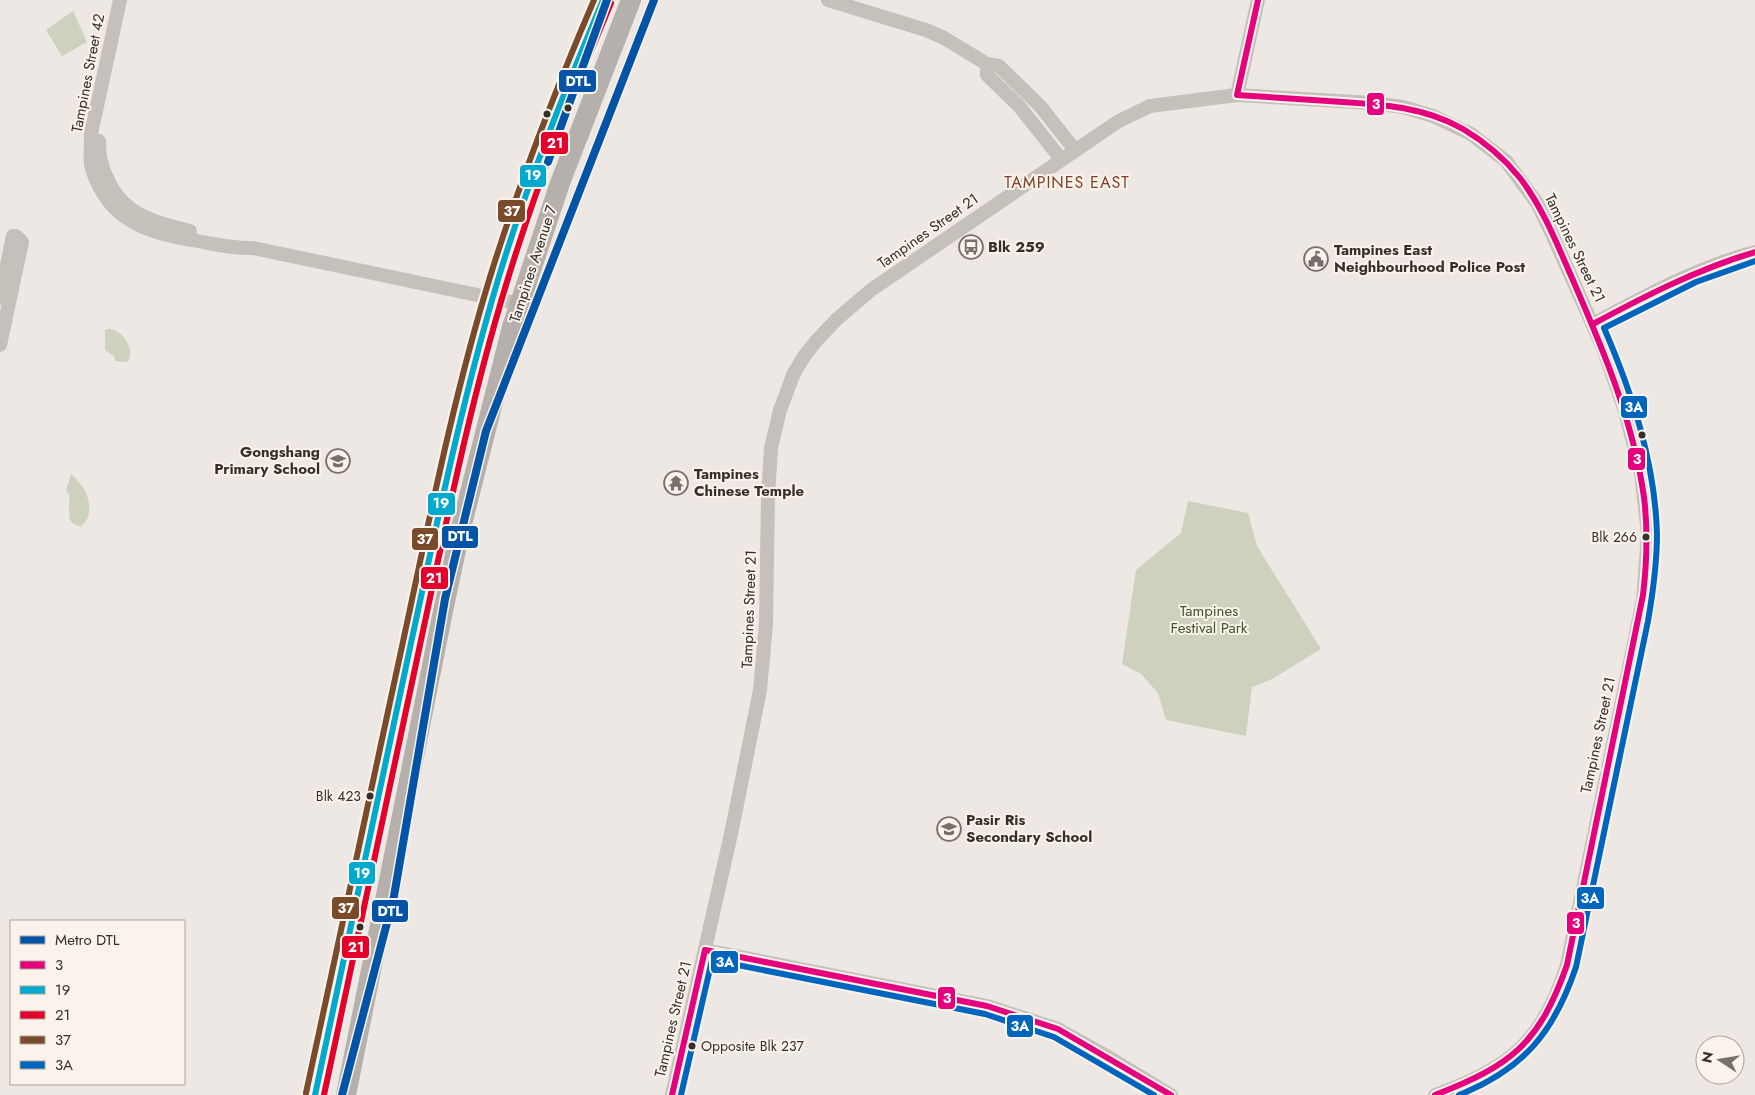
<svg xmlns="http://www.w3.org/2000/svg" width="1755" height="1095" viewBox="0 0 1755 1095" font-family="Jost,sans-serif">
	<rect width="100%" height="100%" fill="#ede8e3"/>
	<!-- green -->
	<g fill="#ced1be">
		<polygon points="73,11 87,42 62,56 46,30"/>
		<path d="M108,329C122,328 137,351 127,362L115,361L114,356L105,350V331Z"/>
		<path d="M71,474C83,484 93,500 88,517C87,521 83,523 81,527C68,522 70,521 69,509C69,504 69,501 70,496L66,490Z"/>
		<polygon points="1188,501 1248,513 1257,546 1321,649 1272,679 1252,687 1246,736 1166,720 1158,693 1141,674 1122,664 1136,570 1181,533"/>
	</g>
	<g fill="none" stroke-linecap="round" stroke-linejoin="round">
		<!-- street -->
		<g stroke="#c6c0bb" stroke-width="14">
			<path d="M120,0L91,134C91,144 90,155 91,165C93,175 98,185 103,193C122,225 157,234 192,240C212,244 232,248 253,248L520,304"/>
			<polyline points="828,0 926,30 944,38 987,64 999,66 1040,106 1075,150"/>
			<polyline points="987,64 987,75 1019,106 1061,159"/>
			<polyline points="1237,95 1258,0"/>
			<path d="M99,141C98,165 111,195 131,209C148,221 170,226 190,231"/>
			<polyline points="0,298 13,236 16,236 22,242 0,345"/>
			<path d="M1593,324C1645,296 1698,267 1755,252"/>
			<polyline points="705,950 987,1006 1058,1029 1103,1054 1171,1095"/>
			<path d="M672,1095L731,834L760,690L766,624L768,497L771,448L780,410L794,373L805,355L817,340L837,319L871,290L1107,129L1119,121L1150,106L1237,95L1372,103L1403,107L1433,116L1471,134L1506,161L1537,203L1552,234L1603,348L1625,411L1641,473L1648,534L1643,600L1567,965C1543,1042 1509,1068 1435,1095"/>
		</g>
		<!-- secondary -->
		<g stroke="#b6b0ac" stroke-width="20">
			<path d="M315,1095C346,948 377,801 409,654C433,543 455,431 486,321C517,212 558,105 603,0"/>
			<polyline points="346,1095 442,616 459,536 512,327 560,183 631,0"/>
		</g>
		<!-- bus-1 casing -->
		<g stroke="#f9f3eb" stroke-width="10">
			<g id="bus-1">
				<path d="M1258,0L1237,95C1267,97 1297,99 1328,101C1374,104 1421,105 1463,129C1485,142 1504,158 1520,178C1543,208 1557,244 1572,278C1603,349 1633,420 1644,497C1648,530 1647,562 1643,595L1567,965C1539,1044 1512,1065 1435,1095"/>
				<path d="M1593,324C1645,296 1698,269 1755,252"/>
				<polyline points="705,950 987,1006 1058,1029 1171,1095"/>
				<polyline points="672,1095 705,950"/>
			</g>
		</g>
		<!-- bus-2 casing -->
		<g stroke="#f9f3eb" stroke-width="10">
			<path id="bus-2" d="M315,1095C347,944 379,794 411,643C437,523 462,401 497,283C526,186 564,93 603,0"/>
		</g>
		<!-- bus-3 casing -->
		<g stroke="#f9f3eb" stroke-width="10">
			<path id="bus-3" d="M324,1095C356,945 388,795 420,645C446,524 470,403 506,285C535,189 572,96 611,3"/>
		</g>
		<!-- bus-4 casing -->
		<g stroke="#f9f3eb" stroke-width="10">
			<path id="bus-4" d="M306,1093C339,941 371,789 404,637C430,516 454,395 490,277C519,183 555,91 594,0"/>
		</g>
		<!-- bus-5 casing -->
		<g stroke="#f9f3eb" stroke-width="10">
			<g id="bus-5">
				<polyline points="681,1095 712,960 985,1014 1054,1037 1154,1095"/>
				<path d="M1459,1095C1524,1069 1554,1032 1576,967L1648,621C1653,592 1657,563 1657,534C1655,462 1632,393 1604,328L1696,282L1755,261"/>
			</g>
		</g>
		<!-- bus-1 -->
		<use href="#bus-1" stroke="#e5007d" stroke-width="6"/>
		<!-- bus-2 -->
		<use href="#bus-2" stroke="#00a9ce" stroke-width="6"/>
		<!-- bus-3 -->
		<use href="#bus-3" stroke="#e4002b" stroke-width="6"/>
		<!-- bus-4 -->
		<use href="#bus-4" stroke="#7a4b2a" stroke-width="6"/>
		<!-- bus-5 -->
		<use href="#bus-5" stroke="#0065bd" stroke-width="6"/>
		<!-- metro-1 casing -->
		<g stroke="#f9f3eb" stroke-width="11">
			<g id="metro-1">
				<polyline points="548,162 607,0"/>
				<polyline points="342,1095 394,896 445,599 486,431 654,0"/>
			</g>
		</g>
		<!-- metro-1 -->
		<use href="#metro-1" stroke="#0354a6" stroke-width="8"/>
	</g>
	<!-- icons -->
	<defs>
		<g id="bus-ring" transform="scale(1.25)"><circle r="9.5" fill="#f9f3eb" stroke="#776f6b" stroke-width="1.5"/><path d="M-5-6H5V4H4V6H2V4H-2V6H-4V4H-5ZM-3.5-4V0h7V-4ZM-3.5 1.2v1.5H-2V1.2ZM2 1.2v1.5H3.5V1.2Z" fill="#776f6b"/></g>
		<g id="civic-ring" transform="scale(1.25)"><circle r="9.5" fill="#f9f3eb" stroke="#776f6b" stroke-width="1.5"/><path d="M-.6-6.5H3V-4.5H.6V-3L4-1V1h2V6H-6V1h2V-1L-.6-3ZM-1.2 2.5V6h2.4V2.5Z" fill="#776f6b"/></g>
		<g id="school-ring" transform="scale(1.25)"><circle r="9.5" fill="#f9f3eb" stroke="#776f6b" stroke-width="1.5"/><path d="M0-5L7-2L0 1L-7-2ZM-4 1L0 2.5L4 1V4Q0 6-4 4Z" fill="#776f6b"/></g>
		<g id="temple-ring" transform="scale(1.25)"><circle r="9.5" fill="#f9f3eb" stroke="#776f6b" stroke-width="1.5"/><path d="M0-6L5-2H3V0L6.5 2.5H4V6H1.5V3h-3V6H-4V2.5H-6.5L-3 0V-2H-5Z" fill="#776f6b"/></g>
	</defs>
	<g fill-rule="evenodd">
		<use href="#bus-ring" x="971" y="247"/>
		<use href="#civic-ring" x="1316" y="259"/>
		<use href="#school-ring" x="338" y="461"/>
		<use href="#temple-ring" x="676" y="483"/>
		<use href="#school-ring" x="949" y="829"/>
	</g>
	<!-- markers -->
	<g fill="#372e2a" stroke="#f9f3eb" stroke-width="2">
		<circle cx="568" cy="108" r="4.5"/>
		<circle cx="547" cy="114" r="4.5"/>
		<circle cx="1642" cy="435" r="4.5"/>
		<circle cx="1646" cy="537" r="4.5"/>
		<circle cx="370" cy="796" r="4.5"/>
		<circle cx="360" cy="927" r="4.5"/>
		<circle cx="692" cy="1046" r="4.5"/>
	</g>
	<g text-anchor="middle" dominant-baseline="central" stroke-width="4" stroke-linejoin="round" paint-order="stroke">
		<!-- bus labels -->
		<g font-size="14" fill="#372e2a" stroke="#f9f3eb" text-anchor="end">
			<text x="1637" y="537">Blk 266</text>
			<text x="361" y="796">Blk 423</text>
			<text x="701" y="1046" text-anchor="start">Opposite Blk 237</text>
		</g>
		<!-- street labels -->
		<g font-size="15" fill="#372e2a" stroke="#f9f3eb">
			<text transform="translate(88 73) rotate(-79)">Tampines Street 42</text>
			<text transform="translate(928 231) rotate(-35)">Tampines Street 21</text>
			<text transform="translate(1575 248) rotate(64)">Tampines Street 21</text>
			<text transform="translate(533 264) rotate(-72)">Tampines Avenue 7</text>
			<text transform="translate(749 609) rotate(-88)">Tampines Street 21</text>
			<text transform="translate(1598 735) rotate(-78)">Tampines Street 21</text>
			<text transform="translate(673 1019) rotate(-77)">Tampines Street 21</text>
		</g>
		<!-- poi labels -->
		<g font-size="15" font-weight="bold" fill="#372e2a" stroke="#f9f3eb" text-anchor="start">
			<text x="988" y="247">Blk 259</text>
			<text x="1334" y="250">Tampines East<tspan x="1334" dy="17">Neighbourhood Police Post</tspan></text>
			<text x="320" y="452" text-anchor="end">Gongshang<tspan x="320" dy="17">Primary School</tspan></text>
			<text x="694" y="474">Tampines<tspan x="694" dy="17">Chinese Temple</tspan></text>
			<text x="966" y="820">Pasir Ris<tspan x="966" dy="17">Secondary School</tspan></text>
		</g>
		<!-- park labels -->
		<g font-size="15" fill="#45532f" stroke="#f9f3eb">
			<text x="1209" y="611">Tampines<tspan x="1209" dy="17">Festival Park</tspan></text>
		</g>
		<!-- neighbourhood labels -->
		<g font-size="16" letter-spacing="1" fill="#803f28" stroke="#f9f3eb">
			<text x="1067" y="182">TAMPINES EAST</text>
		</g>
	</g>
	<g stroke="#f9f3eb" stroke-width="2">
		<rect x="558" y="69" width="39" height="24" rx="5" fill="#0354a6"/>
		<rect x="1366" y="92" width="19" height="24" rx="5" fill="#e5007d"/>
		<rect x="540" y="131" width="29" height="24" rx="5" fill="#e4002b"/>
		<rect x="519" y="164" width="28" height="24" rx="5" fill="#00a9ce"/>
		<rect x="497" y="199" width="29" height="24" rx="5" fill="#7a4b2a"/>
		<rect x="1620" y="395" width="28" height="24" rx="5" fill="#0065bd"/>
		<rect x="1627" y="447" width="19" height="24" rx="5" fill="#e5007d"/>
		<rect x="427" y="492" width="29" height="24" rx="5" fill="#00a9ce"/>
		<rect x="441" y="525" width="38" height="24" rx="5" fill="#0354a6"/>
		<rect x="411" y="527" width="28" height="24" rx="5" fill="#7a4b2a"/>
		<rect x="420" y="566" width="29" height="24" rx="5" fill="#e4002b"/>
		<rect x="348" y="861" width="28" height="24" rx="5" fill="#00a9ce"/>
		<rect x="1576" y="886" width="29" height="24" rx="5" fill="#0065bd"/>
		<rect x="331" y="896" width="29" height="24" rx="5" fill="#7a4b2a"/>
		<rect x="371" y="899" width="38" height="24" rx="5" fill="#0354a6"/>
		<rect x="1566" y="911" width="19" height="24" rx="5" fill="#e5007d"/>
		<rect x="341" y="935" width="29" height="24" rx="5" fill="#e4002b"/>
		<rect x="710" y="950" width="29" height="24" rx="5" fill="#0065bd"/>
		<rect x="937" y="986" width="19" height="24" rx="5" fill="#e5007d"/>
		<rect x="1006" y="1014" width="28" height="24" rx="5" fill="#0065bd"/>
	</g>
	<g font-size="14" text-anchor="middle" font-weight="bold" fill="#fff">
		<text x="578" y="86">DTL</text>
		<text x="1376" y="109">3</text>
		<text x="555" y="148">21</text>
		<text x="533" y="180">19</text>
		<text x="512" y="216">37</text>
		<text x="1634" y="412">3A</text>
		<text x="1637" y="464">3</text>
		<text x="441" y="508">19</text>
		<text x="460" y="541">DTL</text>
		<text x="425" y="544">37</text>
		<text x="434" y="583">21</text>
		<text x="362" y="878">19</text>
		<text x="1590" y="903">3A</text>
		<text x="346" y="913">37</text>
		<text x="390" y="916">DTL</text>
		<text x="1576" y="928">3</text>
		<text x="356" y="952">21</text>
		<text x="725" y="967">3A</text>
		<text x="947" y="1003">3</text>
		<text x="1020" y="1031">3A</text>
	</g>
	<!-- legend -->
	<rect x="10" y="920" width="175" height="165" fill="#f9f3eb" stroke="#aba49e"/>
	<rect x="20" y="936" width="25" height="8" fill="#0354a6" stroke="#aba49e"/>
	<text x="55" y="945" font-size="15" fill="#372e2a">Metro DTL</text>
	<rect x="20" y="961" width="25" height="8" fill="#e5007d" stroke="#aba49e"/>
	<text x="55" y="970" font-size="15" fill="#372e2a">3</text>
	<rect x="20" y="986" width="25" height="8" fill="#00a9ce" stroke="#aba49e"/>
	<text x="55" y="995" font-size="15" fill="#372e2a">19</text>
	<rect x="20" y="1011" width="25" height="8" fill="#e4002b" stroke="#aba49e"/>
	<text x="55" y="1020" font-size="15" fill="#372e2a">21</text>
	<rect x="20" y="1036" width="25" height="8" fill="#7a4b2a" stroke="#aba49e"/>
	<text x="55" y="1045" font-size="15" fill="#372e2a">37</text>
	<rect x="20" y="1061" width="25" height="8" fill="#0065bd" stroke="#aba49e"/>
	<text x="55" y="1070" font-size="15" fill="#372e2a">3A</text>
	<!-- north arrow -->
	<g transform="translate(1720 1060) rotate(282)"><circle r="24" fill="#f9f3eb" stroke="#aba49e"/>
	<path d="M0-4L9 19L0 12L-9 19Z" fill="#776f6b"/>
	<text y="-8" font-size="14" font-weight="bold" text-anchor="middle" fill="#372e2a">N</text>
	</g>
</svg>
